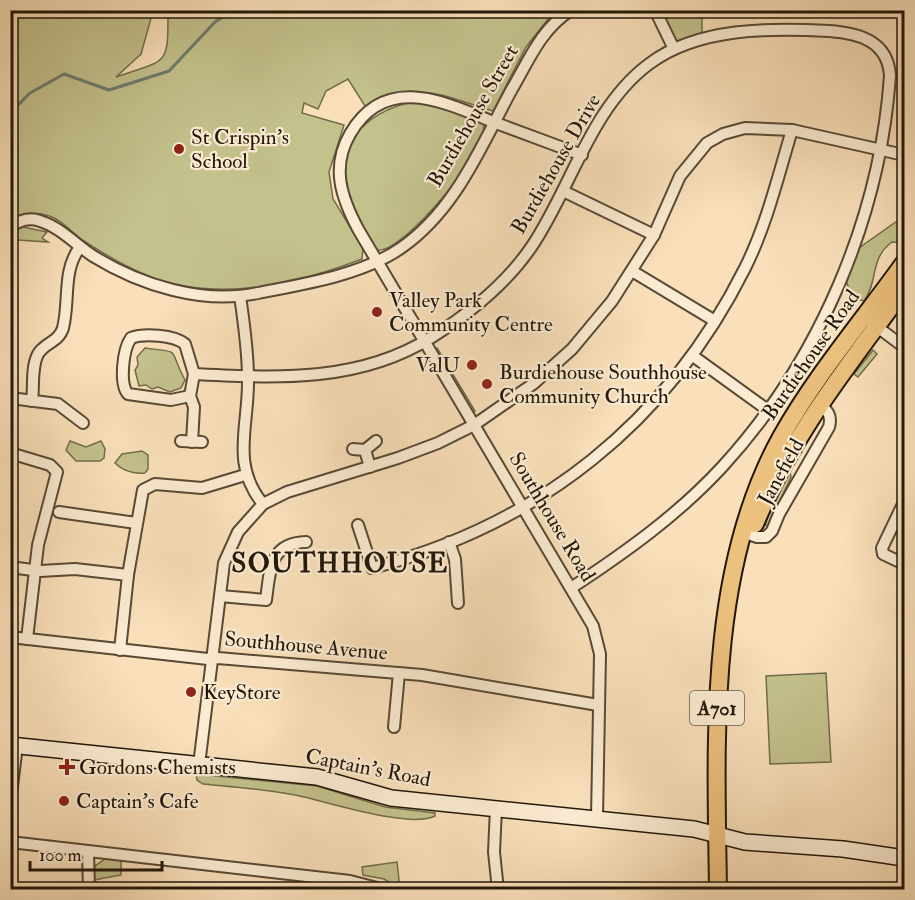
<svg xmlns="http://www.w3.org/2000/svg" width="915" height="900" viewBox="0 0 915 900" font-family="'IM FELL Double Pica',serif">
	<rect width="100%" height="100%" fill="#f9e0ba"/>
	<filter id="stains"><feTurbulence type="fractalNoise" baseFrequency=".00333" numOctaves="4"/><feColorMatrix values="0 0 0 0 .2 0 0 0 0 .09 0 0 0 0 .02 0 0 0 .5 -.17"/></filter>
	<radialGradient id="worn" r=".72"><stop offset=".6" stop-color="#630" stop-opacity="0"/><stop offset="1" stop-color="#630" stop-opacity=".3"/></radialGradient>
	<!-- green -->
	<g fill="#c3c18c" stroke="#726c4a" stroke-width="1.5">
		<path d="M549,10L552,14L526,47L493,111C439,95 420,80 365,106L348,79L326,91L318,109L304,103L302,113L344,125L329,172L333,199L363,248L362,259C302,282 234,299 170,283C139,275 110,258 84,241C72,233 60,218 46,215C34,211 22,214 11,219V11H153L141,54L116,77C168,59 168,67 168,11Z"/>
		<polygon points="661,11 702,11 702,33 674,42"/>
		<path d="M415,101L439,105L483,123C493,146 402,255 377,250C368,235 354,218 348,202C328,147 365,112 415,101Z"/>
		<path d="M904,208V243L892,242C869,259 879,280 864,301L853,298L846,281L859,248L897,221Z"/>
		<polygon points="23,227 47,232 42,238 48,242 18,240 12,232"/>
		<path d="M145,348C184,353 167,347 185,380L181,388L170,392L158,387L152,389L146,385L139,386L135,370L138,365L137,357Z"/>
		<polygon points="437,348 475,411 472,413 434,350"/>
		<polygon points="873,350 877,354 858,377 854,374"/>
		<polygon points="70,441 86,447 101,441 105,449 104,458 100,461 76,461 66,450"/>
		<path d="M142,451L148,455V469L145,473C134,474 124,472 115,463L122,454Z"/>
		<polygon points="790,472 791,477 768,526 765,525 777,489"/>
		<polygon points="826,673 831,762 770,764 766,676"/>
		<path d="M196,774L317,786L385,807L435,813V816C409,829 326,801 295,795C265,789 234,787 203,784L197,780Z"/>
		<polygon points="105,859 121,860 121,875 94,880 95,866"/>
		<polygon points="397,862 400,889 384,879 363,875 362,867"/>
	</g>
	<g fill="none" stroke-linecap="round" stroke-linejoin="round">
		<!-- stream -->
		<g stroke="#6c7b6e" stroke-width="3">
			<polyline points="344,10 361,14 367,10"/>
			<polyline points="10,113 30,93 64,74 109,90 169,71 215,22 233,10"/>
		</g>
		<!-- street casing -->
		<g stroke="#584935" stroke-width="14">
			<g id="street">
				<polyline points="655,10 674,49"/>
				<path d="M582,155C553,144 525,134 496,123C446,103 386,72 350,134C331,167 341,197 358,229L593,626L600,654L597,818"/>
				<polyline points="563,191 654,235"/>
				<path d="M10,227C20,220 29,217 40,221C60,227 76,245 93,256C140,285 203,305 258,293C304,284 362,275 401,248C456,210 481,146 512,89C529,60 541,29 571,10"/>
				<polyline points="632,271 715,321"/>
				<path d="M240,296C244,323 248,351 248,379C249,426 230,464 263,504"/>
				<polyline points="872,323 904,347"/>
				<polyline points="693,356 769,411"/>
				<path d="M194,374C277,378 359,383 432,337C470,313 507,283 532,246C571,188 591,107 649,64C698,27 770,28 829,31C859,33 888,41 890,76C880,218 819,361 723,466C679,514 626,552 571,588"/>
				<path d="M190,396L171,400L128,394C119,384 123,349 131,338C144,333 174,335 185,344L194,374L190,396L194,407L192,442"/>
				<polyline points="10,398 58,404 83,423"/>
				<path d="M32,401C34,387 31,367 38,354C44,343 59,342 63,328C70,300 62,271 80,247"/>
				<polyline points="181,441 202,442"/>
				<polyline points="353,449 365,450 370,467"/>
				<polyline points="365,450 376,441"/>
				<polyline points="10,453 50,465 57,472 38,545 27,639"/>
				<polyline points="904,502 882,548 883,554 904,564"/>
				<polyline points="59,512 136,523"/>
				<path d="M358,525L372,568C539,525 668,422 745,268C767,224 778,176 792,130"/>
				<path d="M742,532L757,537H766L772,531L779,514L829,427C832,416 828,411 820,404"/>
				<polyline points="449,542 455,559 458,603"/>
				<polyline points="10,567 40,571 75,569 128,575"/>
				<path d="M220,596L266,600C270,571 269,543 306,542"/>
				<polyline points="10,637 208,659 218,658 422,675 598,705"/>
				<polyline points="120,650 128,575 143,490 155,484 202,488 245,475"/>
				<polyline points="394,727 399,673"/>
				<polyline points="199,765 224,563 238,532 263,504 287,492 398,458 438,443 474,425 533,384 572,349 612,301 654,235 680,176 707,143 723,134 745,128 792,130 904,155"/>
				<polyline points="10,803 17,745"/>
				<polyline points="496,808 494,852 498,890"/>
				<polyline points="10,842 350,881 385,890"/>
				<polyline points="88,851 89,890"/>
			</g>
		</g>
		<!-- secondary casing -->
		<g stroke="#221709" stroke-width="18">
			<polyline id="secondary" points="10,745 317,777 391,798 694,829 745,842 843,849 904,858"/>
		</g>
		<!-- primary casing -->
		<g stroke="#221709" stroke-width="20">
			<g id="primary">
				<path d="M755,524C792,434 848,366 904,289"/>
				<path d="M718,890C716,741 707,571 781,437C816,375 863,320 904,263"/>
			</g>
		</g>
		<!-- street -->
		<use href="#street" stroke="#fbebd2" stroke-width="10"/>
		<!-- secondary -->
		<use href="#secondary" stroke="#fbebd2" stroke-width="15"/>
		<!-- primary -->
		<use href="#primary" stroke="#ecc07d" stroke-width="16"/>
	</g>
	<!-- markers -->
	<g fill="#8f2418" stroke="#fbebd2" stroke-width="2">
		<circle cx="179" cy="149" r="6"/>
		<circle cx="377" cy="312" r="6"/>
		<circle cx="472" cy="365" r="6"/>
		<circle cx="487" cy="384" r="6"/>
		<circle cx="191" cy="692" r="6"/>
		<path d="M64 758h6v6h6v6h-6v6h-6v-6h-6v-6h6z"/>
		<circle cx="64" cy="801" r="6"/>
	</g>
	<g text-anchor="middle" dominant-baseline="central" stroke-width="4.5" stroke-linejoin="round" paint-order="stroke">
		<!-- shield labels -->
		<rect fill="#fbebd2" stroke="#635745" stroke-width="1.5" x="690" y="691" width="54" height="34" rx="4.5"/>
		<g font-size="20" font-weight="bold" fill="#221709">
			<text x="717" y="708">A701</text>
		</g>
		<!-- street labels -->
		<g font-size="21" fill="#221709" stroke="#fbebd2">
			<text transform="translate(473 116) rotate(-60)">Burdiehouse Street</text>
			<text transform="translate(556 164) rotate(-60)">Burdiehouse Drive</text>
			<text transform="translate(811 355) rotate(-55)">Burdiehouse Road</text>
			<text transform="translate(781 472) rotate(-61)">Janefield</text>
			<text transform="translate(552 517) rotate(59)">Southhouse Road</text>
			<text transform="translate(306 646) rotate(5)">Southhouse Avenue</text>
			<text transform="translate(368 768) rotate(11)">Captain's Road</text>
		</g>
		<!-- poi labels -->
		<g font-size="21" fill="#221709" stroke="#fbebd2" text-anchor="start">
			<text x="191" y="137">St Crispin's<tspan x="191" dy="24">School</tspan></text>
			<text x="389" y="300">Valley Park<tspan x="389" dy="24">Community Centre</tspan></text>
			<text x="460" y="365" text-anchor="end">ValU</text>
			<text x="499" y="372">Burdiehouse Southhouse<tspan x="499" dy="24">Community Church</tspan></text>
			<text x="203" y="692">KeyStore</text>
			<text x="79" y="767">Gordons Chemists</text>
			<text x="76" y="801">Captain's Cafe</text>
		</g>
		<!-- district labels -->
		<g font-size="27" font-weight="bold" letter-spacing="1.5" fill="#221709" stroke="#fbebd2">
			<text x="340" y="563">SOUTHHOUSE</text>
		</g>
	</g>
	<!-- margin -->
	<rect width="915" height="900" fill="none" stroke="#f9e0ba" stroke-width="36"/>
	<rect x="12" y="12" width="891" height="876" fill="none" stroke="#221709" stroke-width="3"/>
	<rect x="18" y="18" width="879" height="864" fill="none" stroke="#221709" stroke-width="1.5"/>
	<!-- scale -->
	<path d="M30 861v9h132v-9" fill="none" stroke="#221709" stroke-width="3"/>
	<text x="39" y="861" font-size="18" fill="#221709" stroke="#fbebd2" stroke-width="4.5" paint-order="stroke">100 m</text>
	<rect width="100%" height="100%" filter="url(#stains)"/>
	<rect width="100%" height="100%" fill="url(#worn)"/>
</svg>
